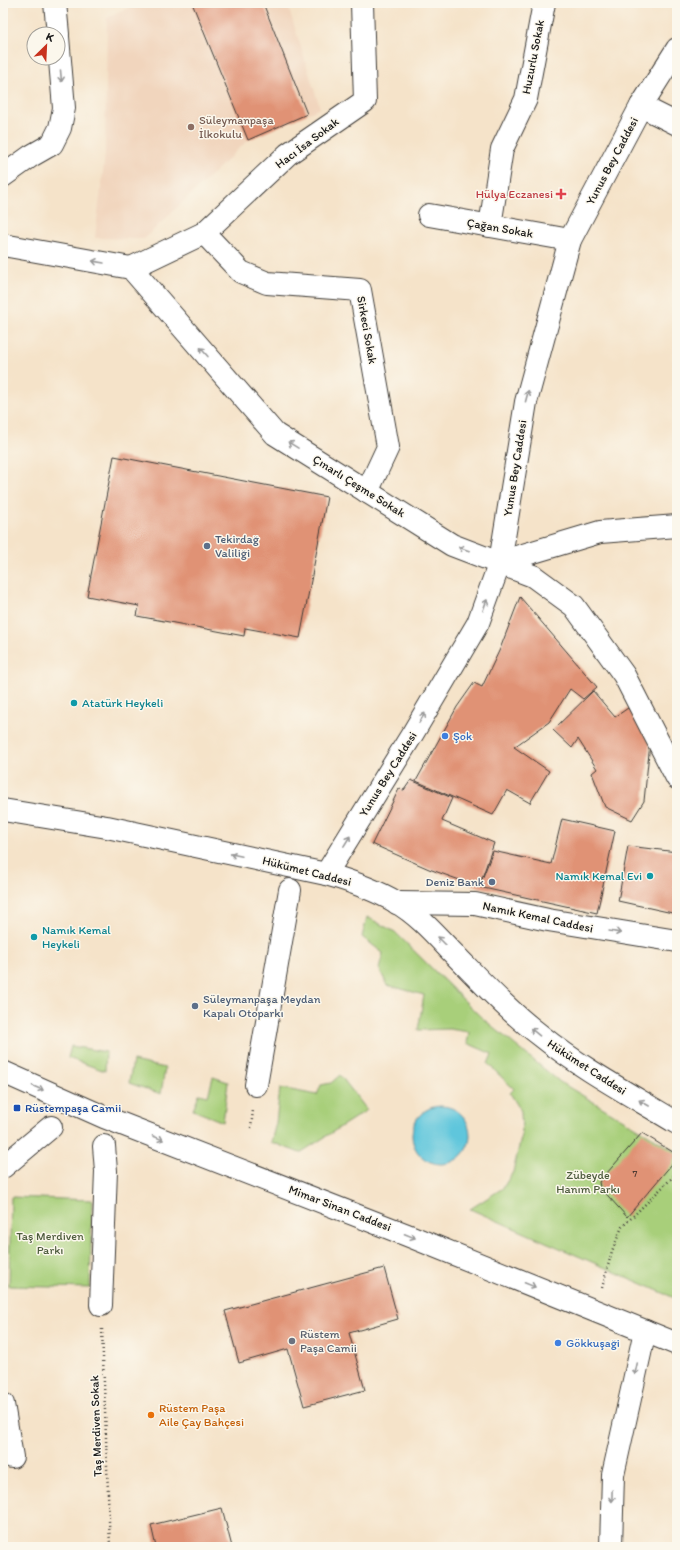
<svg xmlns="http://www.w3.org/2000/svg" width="680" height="1550" viewBox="0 0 680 1550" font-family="Itim,sans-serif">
	<rect width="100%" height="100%" fill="#fbf7ec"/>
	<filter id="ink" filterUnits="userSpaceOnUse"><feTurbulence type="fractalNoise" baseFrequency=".025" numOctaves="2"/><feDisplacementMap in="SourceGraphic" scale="8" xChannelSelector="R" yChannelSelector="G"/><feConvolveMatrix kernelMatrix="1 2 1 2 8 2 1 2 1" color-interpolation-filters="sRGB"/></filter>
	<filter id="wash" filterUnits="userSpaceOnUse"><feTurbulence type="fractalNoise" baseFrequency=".012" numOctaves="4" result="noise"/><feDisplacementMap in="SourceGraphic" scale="16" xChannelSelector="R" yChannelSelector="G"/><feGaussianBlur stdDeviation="0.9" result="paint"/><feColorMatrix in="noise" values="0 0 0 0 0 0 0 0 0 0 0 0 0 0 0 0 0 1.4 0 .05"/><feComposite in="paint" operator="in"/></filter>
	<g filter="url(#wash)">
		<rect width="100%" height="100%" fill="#f5e3c9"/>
		<!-- built -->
		<polygon fill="#f1d5bd" points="138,3 287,3 320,108 248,140 144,239 95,238 105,155 107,18"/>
		<!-- green -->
		<g fill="#a8cf7a" stroke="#62764b">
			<polygon points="367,917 395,932 481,1017 560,1082 677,1152 677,1299 470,1209 503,1188 513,1172 522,1134 521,1111 510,1093 514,1089 488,1064 492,1054 467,1043 469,1032 449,1029 418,1030 424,995 387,985 379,968 383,953 362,937"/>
			<polygon points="71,1046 106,1052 105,1071 68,1058"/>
			<polygon points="133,1061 165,1068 161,1094 129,1083"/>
			<polygon points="340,1075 367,1110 300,1153 271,1142 276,1123 280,1088 317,1095 321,1085 331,1083"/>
			<polygon points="213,1077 228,1082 223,1122 193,1110 199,1094 208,1096"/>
			<polygon points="11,1197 92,1200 90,1288 9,1286"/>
		</g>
		<!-- water -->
		<circle fill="#5fc6dc" stroke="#3e717c" cx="441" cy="1135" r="29"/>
		<g id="blocks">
			<!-- building -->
			<g fill="#e09275">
				<polygon points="192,3 263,3 307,114 248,140"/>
				<polygon points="114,456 327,497 300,638 245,628 244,636 137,616 139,606 87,596"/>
				<polygon points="520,597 597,687 583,699 570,689 549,722 514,747 549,771 530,803 507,790 493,815 416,781 457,707 474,683 482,687 500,649"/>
				<polygon points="593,691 615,717 628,708 650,743 644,801 632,820 605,807 592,773 597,769 578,739 572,748 553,730"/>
				<polygon points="411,780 452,798 442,821 494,843 479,887 429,869 372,844 399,789 404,790"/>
				<polygon points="562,819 615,831 597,913 479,887 493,851 551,864"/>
				<polygon points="628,846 677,852 677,914 618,901"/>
				<polygon points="642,1133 676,1154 672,1164 627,1217 600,1187 599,1182"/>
				<polygon points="384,1268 398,1319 349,1333 365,1390 304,1406 288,1349 239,1363 225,1311"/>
				<polygon points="222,1508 232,1547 156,1547 151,1525"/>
			</g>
		</g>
	</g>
	<g filter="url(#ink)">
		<use href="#blocks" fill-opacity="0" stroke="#3d3a36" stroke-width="1"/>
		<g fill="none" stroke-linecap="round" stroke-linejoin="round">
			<!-- pedestrian casing -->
			<g stroke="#3d3a36" stroke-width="24">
				<g id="pedestrian">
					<polyline points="490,226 502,149 526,99 544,3"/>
					<polyline points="256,1085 290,890"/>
					<polyline points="3,1167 51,1127"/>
					<polyline points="101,1305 106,1171 104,1146"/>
				</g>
			</g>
			<!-- minor casing -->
			<g stroke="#3d3a36" stroke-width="24">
				<g id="minor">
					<polyline points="55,3 58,34"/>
					<polyline points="641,106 677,124"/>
					<polyline points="3,176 31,156 52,144 60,128 64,108 58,37"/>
					<polyline points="429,215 570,240"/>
					<polyline points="204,233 241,272 267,283 360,290 388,447 367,492"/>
					<polyline points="3,245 131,268 275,434 452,545 533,576 574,606 624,675 677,778"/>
					<polyline points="131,268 204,233 288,154 365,101 362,3"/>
					<polyline points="500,562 600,532 677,526"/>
					<polyline points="3,1404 12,1457"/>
					<polyline points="611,1547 613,1475 645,1331"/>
				</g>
			</g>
			<!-- tertiary casing -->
			<g stroke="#3d3a36" stroke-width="24">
				<g id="tertiary">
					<polyline points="326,874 413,733 478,623 500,562 526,402 570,240 641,106 677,49"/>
					<polyline points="397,903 475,904 548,920 677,941"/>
				</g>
			</g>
			<!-- secondary casing -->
			<g stroke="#3d3a36" stroke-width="24">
				<g id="secondary">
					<path d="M3,810L107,827L326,874C350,881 374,889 396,902C417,914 434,933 450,950C479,979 507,1010 540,1035C582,1069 631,1095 677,1123"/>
					<polyline points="3,1072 104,1117 407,1235 677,1344"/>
				</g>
			</g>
			<!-- path -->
			<g stroke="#3d3a36" stroke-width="2.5" stroke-dasharray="1 3" stroke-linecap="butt">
				<polyline points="251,1128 253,1110"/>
				<polyline points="602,1288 612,1251 622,1227 677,1173"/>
				<polyline points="102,1329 110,1547"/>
			</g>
			<!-- pedestrian -->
			<use href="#pedestrian" stroke="#fff" stroke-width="22"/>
			<!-- minor -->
			<use href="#minor" stroke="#fff" stroke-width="22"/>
			<!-- tertiary -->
			<use href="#tertiary" stroke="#fff" stroke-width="22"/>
			<!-- secondary -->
			<use href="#secondary" stroke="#fff" stroke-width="22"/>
		</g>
		<!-- one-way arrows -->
		<defs><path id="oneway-shaft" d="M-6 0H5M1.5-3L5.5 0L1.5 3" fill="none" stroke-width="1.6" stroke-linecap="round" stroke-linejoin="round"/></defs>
		<g stroke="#999">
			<use href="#oneway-shaft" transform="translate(61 76) rotate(85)"/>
			<use href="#oneway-shaft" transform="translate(98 262) rotate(-170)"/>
			<use href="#oneway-shaft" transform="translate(204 352) rotate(-131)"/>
			<use href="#oneway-shaft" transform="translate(527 396) rotate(-75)"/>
			<use href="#oneway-shaft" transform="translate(293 445) rotate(-148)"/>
			<use href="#oneway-shaft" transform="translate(464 549) rotate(-161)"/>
			<use href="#oneway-shaft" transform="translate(485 605) rotate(-70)"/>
			<use href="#oneway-shaft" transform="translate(422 718) rotate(-59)"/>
			<use href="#oneway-shaft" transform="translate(347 841) rotate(-58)"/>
			<use href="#oneway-shaft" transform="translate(236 855) rotate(-168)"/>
			<use href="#oneway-shaft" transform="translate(615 932) rotate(10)"/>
			<use href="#oneway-shaft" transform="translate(442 941) rotate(-135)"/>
			<use href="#oneway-shaft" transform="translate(535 1032) rotate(-140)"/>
			<use href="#oneway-shaft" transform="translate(38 1088) rotate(23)"/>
			<use href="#oneway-shaft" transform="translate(644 1103) rotate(-150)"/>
			<use href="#oneway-shaft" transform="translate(158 1138) rotate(22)"/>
			<use href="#oneway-shaft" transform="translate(410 1236) rotate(22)"/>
			<use href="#oneway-shaft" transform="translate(530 1285) rotate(22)"/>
			<use href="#oneway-shaft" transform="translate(636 1369) rotate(102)"/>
			<use href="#oneway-shaft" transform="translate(612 1496) rotate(91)"/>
		</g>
	</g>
	<!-- markers -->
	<circle fill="#8d6e63" stroke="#fbf7ec" stroke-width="1.5" cx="191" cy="127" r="4"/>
	<path fill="#e0444e" stroke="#fbf7ec" stroke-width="1.5" d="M559 188h4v4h4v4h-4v4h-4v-4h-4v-4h4z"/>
	<g fill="#5c6f8a" stroke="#fbf7ec" stroke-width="1.5">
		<circle cx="207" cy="546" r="4"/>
		<circle cx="492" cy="882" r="4"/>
		<circle cx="195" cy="1006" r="4"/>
	</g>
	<g fill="#0f9aa8" stroke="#fbf7ec" stroke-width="1.5">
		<circle cx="74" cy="703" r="4"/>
		<circle cx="650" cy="876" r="4"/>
		<circle cx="34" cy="937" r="4"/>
	</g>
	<g fill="#3f7fe0" stroke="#fbf7ec" stroke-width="1.5">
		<circle cx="445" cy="736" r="4"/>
		<circle cx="558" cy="1343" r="4"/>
	</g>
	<rect fill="#1a4fb4" stroke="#fbf7ec" stroke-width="1.5" x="13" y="1104" width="8" height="8" rx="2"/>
	<circle fill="#6b7280" stroke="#fbf7ec" stroke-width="1.5" cx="292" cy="1341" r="4"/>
	<circle fill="#e8710a" stroke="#fbf7ec" stroke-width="1.5" cx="151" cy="1415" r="4"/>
	<g text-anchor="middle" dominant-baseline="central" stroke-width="3" stroke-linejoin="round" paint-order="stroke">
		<!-- number labels -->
		<g font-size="10" fill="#4d3a32">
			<text x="635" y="1173">7</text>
		</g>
		<!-- street labels -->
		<g font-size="12" fill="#1c1c1c" stroke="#fbf7ec">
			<text transform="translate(533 57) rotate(-79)">Huzurlu Sokak</text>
			<text transform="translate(307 143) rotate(-37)">Hacı İsa Sokak</text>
			<text transform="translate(612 161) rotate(-62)">Yunus Bey Caddesi</text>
			<text transform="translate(500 228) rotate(10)">Çağan Sokak</text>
			<text transform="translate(367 330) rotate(80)">Sirkeci Sokak</text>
			<text transform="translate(515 468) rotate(-81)">Yunus Bey Caddesi</text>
			<text transform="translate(359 486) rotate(32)">Çınarlı Çeşme Sokak</text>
			<text transform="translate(388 774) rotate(-58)">Yunus Bey Caddesi</text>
			<text transform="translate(307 871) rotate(14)">Hükümet Caddesi</text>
			<text transform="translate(538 917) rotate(12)">Namık Kemal Caddesi</text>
			<text transform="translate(587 1067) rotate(33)">Hükümet Caddesi</text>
			<text transform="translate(340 1208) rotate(21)">Mimar Sinan Caddesi</text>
			<text transform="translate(96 1426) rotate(-92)">Taş Merdiven Sokak</text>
		</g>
		<!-- education labels -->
		<g font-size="12" fill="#785e54" stroke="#fbf7ec" text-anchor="start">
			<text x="199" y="120">Süleymanpaşa<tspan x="199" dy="14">İlkokulu</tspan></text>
		</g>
		<!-- health labels -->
		<g font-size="12" fill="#be3a42" stroke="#fbf7ec" text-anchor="end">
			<text x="553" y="194">Hülya Eczanesi</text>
		</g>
		<!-- service labels -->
		<g font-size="12" fill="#4e5e75" stroke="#fbf7ec" text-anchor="start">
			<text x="215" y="539">Tekirdağ<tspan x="215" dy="14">Valiliği</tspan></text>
			<text x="484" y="882" text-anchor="end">Deniz Bank</text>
			<text x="203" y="999">Süleymanpaşa Meydan<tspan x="203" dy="14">Kapalı Otoparkı</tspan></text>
		</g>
		<!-- culture labels -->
		<g font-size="12" fill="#0d838f" stroke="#fbf7ec" text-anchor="start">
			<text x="82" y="703">Atatürk Heykeli</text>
			<text x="642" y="876" text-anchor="end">Namık Kemal Evi</text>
			<text x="42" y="930">Namık Kemal<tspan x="42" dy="14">Heykeli</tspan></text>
		</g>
		<!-- shop labels -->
		<g font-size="12" fill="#366cbe" stroke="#fbf7ec" text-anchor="start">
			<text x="453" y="736">Şok</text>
			<text x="566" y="1343">Gökkuşaği</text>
		</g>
		<!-- transit labels -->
		<g font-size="12" fill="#164399" stroke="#fbf7ec" text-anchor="start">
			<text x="25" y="1108">Rüstempaşa Camii</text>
		</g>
		<!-- park labels -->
		<g font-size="12" fill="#4d5b3d" stroke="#fbf7ec">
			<text x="588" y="1175">Zübeyde<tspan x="588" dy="14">Hanım Parkı</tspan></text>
			<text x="50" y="1236">Taş Merdiven<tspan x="50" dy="14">Parkı</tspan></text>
		</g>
		<!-- worship labels -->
		<g font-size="12" fill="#5b616d" stroke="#fbf7ec" text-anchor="start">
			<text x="300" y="1334">Rüstem<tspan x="300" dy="14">Paşa Camii</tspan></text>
		</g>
		<!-- food labels -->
		<g font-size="12" fill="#c56008" stroke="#fbf7ec" text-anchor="start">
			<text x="159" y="1408">Rüstem Paşa<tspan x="159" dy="14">Aile Çay Bahçesi</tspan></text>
		</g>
	</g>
	<!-- margin -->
	<rect width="680" height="1550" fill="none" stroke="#fbf7ec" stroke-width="16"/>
	<!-- north arrow -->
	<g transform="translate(46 46) rotate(24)"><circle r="19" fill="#fbf7ec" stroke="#a29f99"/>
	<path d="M0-3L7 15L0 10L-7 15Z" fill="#c8321e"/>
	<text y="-6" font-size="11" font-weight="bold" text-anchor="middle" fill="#1c1c1c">K</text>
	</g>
</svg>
